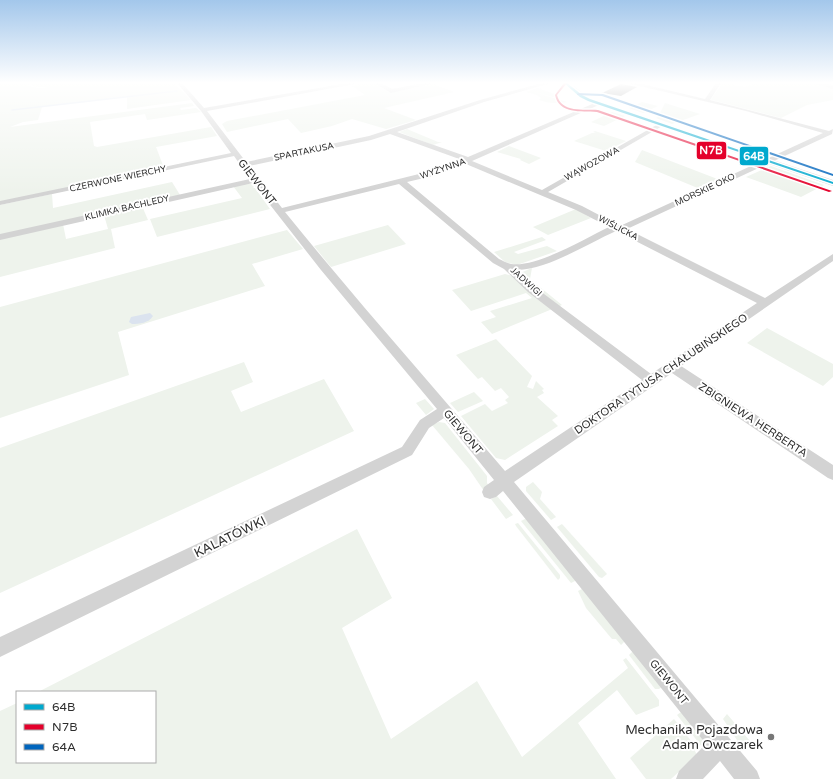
<svg xmlns="http://www.w3.org/2000/svg" width="833" height="779" viewBox="0 0 833 779" font-family="'Varela Round',sans-serif">
	<rect width="100%" height="100%" fill="#fff"/>
	<!-- green -->
	<g fill="#eef3ec">
		<path d="M0,83H29L28,85C33,88 42,88 48,88L33,86L30,84L174,83L191,100L127,109V97L42,107L38,120L23,122L10,127L192,103L194,106L180,108L181,110L196,108L201,112L147,120L145,114L90,122L94,146L97,147L211,127L217,136L156,147L164,168L0,202Z"/>
		<polygon points="365,83 375,84 389,92 433,84 454,92 384,108 416,120 386,129 352,119 332,126 301,133 288,119 227,132 222,124 227,121 365,95 352,86"/>
		<polygon points="723,83 746,87 754,83 815,83 833,88 833,100 807,105 781,118 712,100 711,99"/>
		<path d="M538,88L557,95L553,97L534,92L567,102C557,104 547,103 539,100L541,98L537,95L526,92Z"/>
		<polygon points="642,102 658,106 643,113 629,108"/>
		<polygon points="665,103 700,114 672,124 656,118 658,117"/>
		<polygon points="612,112 625,116 604,126 591,122"/>
		<polygon points="407,129 438,142 442,142 433,145 399,132"/>
		<polygon points="595,131 626,141 606,151 574,141 592,133 596,133 593,132"/>
		<polygon points="509,146 541,158 529,164 520,160 521,159 497,152"/>
		<polygon points="642,150 720,180 700,189 635,162"/>
		<polygon points="771,166 824,185 801,197 746,177"/>
		<polygon points="172,182 180,195 0,235 0,205 52,194 53,208"/>
		<polygon points="248,183 251,184 254,187 253,188 255,188 270,209 157,237 150,219 242,198 233,186"/>
		<polygon points="142,206 148,220 111,229 115,248 0,277 0,238 63,224 66,239 108,229 104,215"/>
		<polygon points="576,209 591,218 548,235 533,227"/>
		<polygon points="388,225 406,244 331,267 314,246"/>
		<polygon points="287,230 303,249 252,264 265,286 118,332 129,375 0,418 0,307"/>
		<polygon points="542,237 546,240 514,252 518,254 547,246 557,251 517,265 505,262 494,252"/>
		<polygon points="532,268 530,279 562,305 492,334 481,322 496,317 490,311 532,298 526,293 471,311 452,290 505,274 513,276"/>
		<polygon points="767,328 833,364 833,377 823,386 747,343"/>
		<polygon points="496,339 532,376 527,387 533,389 536,381 544,389 542,390 544,393 537,397 558,416 552,420 558,426 505,460 496,458 461,416 485,404 492,411 508,403 505,400 509,397 501,388 495,391 482,377 478,379 456,355"/>
		<polygon points="244,362 253,382 231,391 241,412 324,379 354,431 0,593 0,448"/>
		<polygon points="474,392 483,401 458,412 450,403"/>
		<polygon points="425,399 434,409 426,415 416,403"/>
		<polygon points="439,422 445,423 487,476 487,483 489,486 484,491 469,469 432,425"/>
		<polygon points="533,482 542,492 540,499 556,517 551,520 526,491 526,487"/>
		<polygon points="497,496 513,515 506,519 491,499"/>
		<polygon points="525,519 528,520 575,577 575,581 571,583 521,521"/>
		<polygon points="518,523 560,575 560,578 558,580 516,526 515,524"/>
		<polygon points="562,524 607,574 602,578 599,577 557,527"/>
		<polygon points="357,529 392,598 342,628 391,739 477,681 522,757 628,668 623,660 626,658 659,700 659,706 636,715 617,690 578,723 616,779 0,779 0,711 17,703 17,762 155,762 155,692 38,692"/>
		<polygon points="582,589 625,639 624,642 621,645 616,639 612,639 586,608 578,591"/>
		<polygon points="632,652 637,653 663,686 659,689 655,689 629,655"/>
		<polygon points="681,712 702,737 702,747 677,715"/>
		<path d="M727,714L750,741L743,748C735,738 730,729 723,719Z"/>
		<polygon points="674,719 695,746 694,749 697,755 671,779 646,779 630,758"/>
	</g>
	<!-- water -->
	<path fill="#dbe3ef" d="M150,313L153,316C149,323 139,324 132,324L129,322L131,317Z"/>
	<g fill="none" stroke-linecap="round" stroke-linejoin="round">
		<!-- stream -->
		<polyline stroke="#dbe3ef" stroke-width="1.5" points="12,110 177,91"/>
	</g>
	<!-- building -->
	<polygon fill="#7e7e7e" points="621,84 637,87 621,96 602,93"/>
	<g fill="none" stroke-linecap="round" stroke-linejoin="round">
		<!-- minor -->
		<g fill="#d3d3d3" fill-rule="evenodd">
			<path d="M177,83H182L204,108L347,83H360L207,111L246,162L369,136L480,100L542,83H551L484,102L397,132L468,157L597,102H601V104L472,161L542,190L660,123H664V125L548,192L582,206L620,226L823,133L746,111L627,83H638L705,99L716,83H721L710,100L829,131L833,129L832,134L627,229L765,298L833,254V261L681,366L833,465V480L828,478L672,373L514,482L757,771L760,779H734L720,761L703,779H676L679,771L706,744L503,491L496,497L490,499L484,497L482,492L484,487L494,480L444,418L429,428L412,455L0,657V637L402,447L420,420L437,409L321,270L253,183L0,240V234L250,179L234,156L0,205V201L231,153L201,111ZM390,134L462,160L431,171L282,208L249,166L371,140ZM466,164L576,210L609,227C586,238 536,268 511,264C507,263 503,261 499,259L407,182L437,175ZM399,184L493,263L504,269L528,292L642,380L505,471C432,385 356,300 285,212ZM616,231L757,303L651,374L536,288L517,270C549,269 587,244 616,231Z"/>
			<polygon points="374,83 381,83 392,89 423,83 435,83 391,93"/>
			<polygon points="816,83 833,85 833,89 816,84"/>
		</g>
		<!-- tertiary -->
		<path fill="#d3d3d3" fill-rule="evenodd" d="M562,83C574,83 581,93 591,99L833,180V186L587,101L579,97Z"/>
		<!-- bus-1 casing -->
		<g stroke="#fff" stroke-width="3">
			<polygon id="bus-1" points="567,83 582,95 590,99 833,182 833,184 588,101 580,97 564,83"/>
		</g>
		<!-- bus-2 casing -->
		<g stroke="#fff" stroke-width="3">
			<path id="bus-2" d="M564,83H567L557,95C561,113 584,109 598,110L832,191L829,192L597,112C581,111 559,114 555,95Z"/>
		</g>
		<!-- bus-3 casing -->
		<g stroke="#fff" stroke-width="3">
			<polygon id="bus-3" points="578,93 603,94 833,174 833,176 602,96 577,95"/>
		</g>
		<!-- bus-1 -->
		<use href="#bus-1" fill="#00a9ce" fill-rule="evenodd"/>
		<!-- bus-2 -->
		<use href="#bus-2" fill="#e4002b" fill-rule="evenodd"/>
		<!-- bus-3 -->
		<use href="#bus-3" fill="#0065bd" fill-rule="evenodd"/>
	</g>
	<!-- sky -->
	<linearGradient id="sky" x2="0" y2="1"><stop stop-color="#a3c7eb"/><stop offset="0.43" stop-color="#fff"/><stop offset="1" stop-color="#fff" stop-opacity="0"/></linearGradient>
	<rect width="833" height="192" fill="url(#sky)"/>
	<!-- markers -->
	<circle fill="#777" stroke="#fff" stroke-width="1.5" cx="771" cy="737" r="4"/>
	<g text-anchor="middle" dominant-baseline="central" stroke-width="4" stroke-linejoin="round" paint-order="stroke">
		<!-- far-street labels -->
		<g font-size="9" fill="#2e2e2e" stroke="#fff">
			<text transform="translate(304 152) rotate(-12)">SPARTAKUSA</text>
			<text transform="translate(592 164) rotate(-29)">WĄWOZOWA</text>
			<text transform="translate(443 169) rotate(-19)">WYŻYNNA</text>
			<text transform="translate(118 179) rotate(-12)">CZERWONE WIERCHY</text>
			<text transform="translate(705 190) rotate(-25)">MORSKIE OKO</text>
			<text transform="translate(127 208) rotate(-13)">KLIMKA BACHLEDY</text>
			<text transform="translate(618 228) rotate(28)">WIŚLICKA</text>
			<text transform="translate(526 282) rotate(42)">JADWIGI</text>
		</g>
		<!-- street labels -->
		<g font-size="11" fill="#2e2e2e" stroke="#fff">
			<text transform="translate(257 182) rotate(52)">GIEWONT</text>
			<text transform="translate(661 374) rotate(-34)">DOKTORA TYTUSA CHAŁUBIŃSKIEGO</text>
			<text transform="translate(753 420) rotate(33)">ZBIGNIEWA HERBERTA</text>
			<text transform="translate(463 432) rotate(50)">GIEWONT</text>
			<text transform="translate(669 682) rotate(51)">GIEWONT</text>
		</g>
		<!-- near-street labels -->
		<g font-size="13" fill="#2e2e2e" stroke="#fff">
			<text transform="translate(230 537) rotate(-26)">KALATÓWKI</text>
		</g>
		<!-- near-poi labels -->
		<g font-size="13" fill="#2e2e2e" stroke="#fff" text-anchor="end">
			<text x="763" y="730">Mechanika Pojazdowa<tspan x="763" dy="15">Adam Owczarek</tspan></text>
		</g>
	</g>
	<g stroke="#fff" stroke-width="1.5">
		<rect x="696" y="141" width="31" height="19" rx="4" fill="#e4002b"/>
		<rect x="739" y="146" width="30" height="20" rx="4" fill="#00a9ce"/>
	</g>
	<g font-size="11" text-anchor="middle" font-weight="bold" fill="#fff">
		<text x="711" y="154">N7B</text>
		<text x="754" y="160">64B</text>
	</g>
	<!-- legend -->
	<rect x="16" y="691" width="140" height="72" fill="#ffffff" stroke="#ababab"/>
	<rect x="24" y="704" width="20" height="6" fill="#00a9ce" stroke="#ababab"/>
	<text x="52" y="711" font-size="12" fill="#2e2e2e">64B</text>
	<rect x="24" y="724" width="20" height="6" fill="#e4002b" stroke="#ababab"/>
	<text x="52" y="731" font-size="12" fill="#2e2e2e">N7B</text>
	<rect x="24" y="744" width="20" height="6" fill="#0065bd" stroke="#ababab"/>
	<text x="52" y="751" font-size="12" fill="#2e2e2e">64A</text>
</svg>
